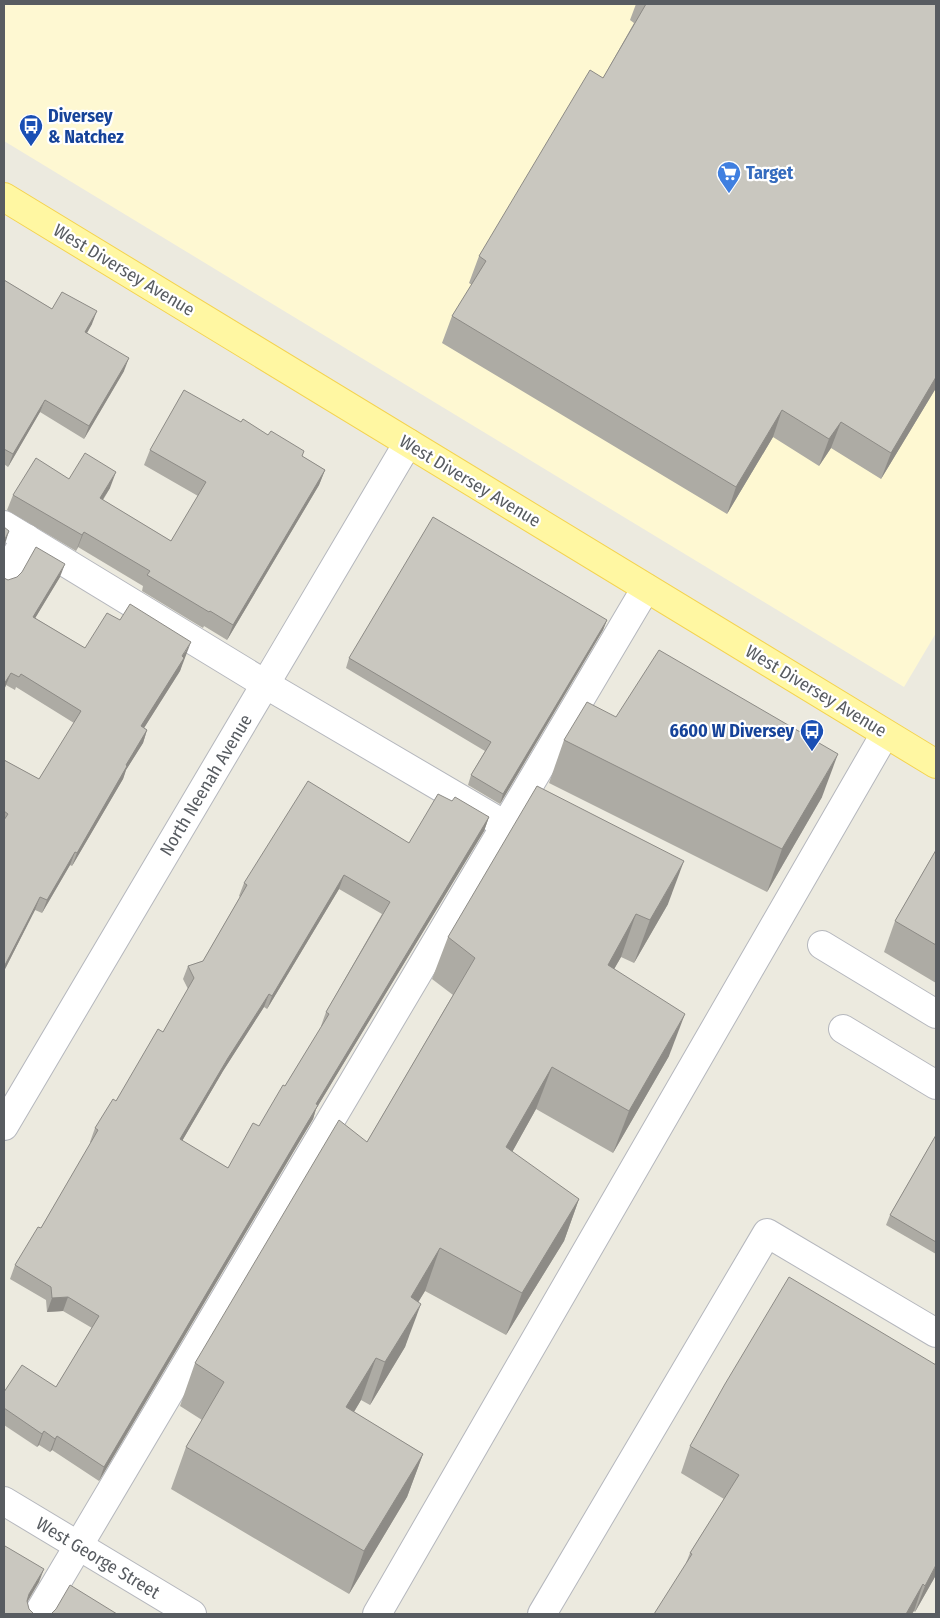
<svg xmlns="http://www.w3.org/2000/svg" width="940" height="1618" viewBox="0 0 940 1618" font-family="'Fira Sans Condensed',sans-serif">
	<rect width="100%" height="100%" fill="#eceadf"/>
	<!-- commercial -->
	<polygon fill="#fef8d2" points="4,4 936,4 936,633 904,687 4,141"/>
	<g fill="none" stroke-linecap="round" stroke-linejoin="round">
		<!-- minor casing -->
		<g stroke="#b5b7bd" stroke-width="30">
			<g id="minor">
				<polyline points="4,525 265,684 505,825"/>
				<polyline points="4,577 26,538"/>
				<polyline points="822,945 936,1014"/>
				<polyline points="843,1029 936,1085"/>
				<polyline points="4,1126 408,443"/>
				<polyline points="4,1501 192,1614"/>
				<polyline points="38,1614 646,588"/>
				<polyline points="377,1614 885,734"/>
				<polyline points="542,1614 767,1233 936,1333"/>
			</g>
		</g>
		<!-- major casing -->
		<g stroke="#f4d350" stroke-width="30">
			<polyline id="major" points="4,197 936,764"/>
		</g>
		<!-- minor -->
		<use href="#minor" stroke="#fff" stroke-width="28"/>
		<!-- major -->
		<use href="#major" stroke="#fff7a2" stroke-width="28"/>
	</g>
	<!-- wall -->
	<g fill="#adaba4" fill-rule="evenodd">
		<polygon points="636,4 936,4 936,388 881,479 831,448 819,466 773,437 727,514 442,343 452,316 472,285 469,283 479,256 603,78 634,23 630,20"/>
		<polygon points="4,280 52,309 92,324 87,333 124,371 84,439 40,412 8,467 4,464"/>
		<polygon points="150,450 302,456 325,470 319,485 227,640 204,626 203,628 142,591 143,586 78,547 76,551 7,510 13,495 69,479 110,488 103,500 171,541 198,496 144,465"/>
		<polygon points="60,577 35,618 85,648 120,620 186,654 184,658 180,671 144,728 147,730 143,743 126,770 123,779 72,866 70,865 42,913 35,910 4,971 4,760 39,779 74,723 16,687 15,690 6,685 4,690 4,578 8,580"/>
		<polygon points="607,620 603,630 500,804 468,785 471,775 485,751 346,668 349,658"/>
		<polygon points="616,717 822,797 767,892 549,783 564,740"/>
		<path d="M452,801L489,817L484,831L316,1109L313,1119L298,1144L99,1481L52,1450L50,1452L39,1445L37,1447L4,1425V1392L56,1387L92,1328L63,1311L47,1312L46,1300L10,1279L15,1265L41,1228L91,1143L90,1142L95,1128L116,1101L163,1032L188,989L183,979L188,966L203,961L240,897L239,896L244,883L409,843ZM339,889L382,914L326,1012L321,1026H322L285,1086L259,1126L228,1168L182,1141L223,1071L264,1007L267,1009Z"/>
		<polygon points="936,850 936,983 884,952 895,921"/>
		<polygon points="668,904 634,963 621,957 614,969 669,1056 613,1153 536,1109 512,1152 579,1199 564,1241 506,1335 425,1291 418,1302 405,1347 370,1405 361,1400 354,1412 423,1454 407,1497 349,1594 171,1489 186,1447 202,1420 180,1406 195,1363 367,1142 453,995 432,979 448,937"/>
		<polygon points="936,1135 936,1254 886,1225 890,1215"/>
		<polygon points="690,1446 936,1575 915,1612 914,1611 686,1563 690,1553 724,1499 681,1473"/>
	</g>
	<!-- shaded-wall -->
	<g fill="#8d8b86">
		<polygon points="97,311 92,324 80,345 85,332"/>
		<polygon points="129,358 124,371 84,439 89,426"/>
		<polygon points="936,377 936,388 881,479 891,453"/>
		<polygon points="45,400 40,412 8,467 13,454"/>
		<polygon points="782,410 773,437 727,514 736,487"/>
		<polygon points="841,422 831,448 819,466 829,439"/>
		<polygon points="325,470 319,485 227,640 233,625"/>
		<polygon points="116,472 110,488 94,513 100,498"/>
		<polygon points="9,531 5,544 4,546 4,541"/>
		<polygon points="84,532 78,547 76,551 82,535"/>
		<polygon points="65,564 60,577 28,630 33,617"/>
		<polygon points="607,620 603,630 500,804 503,794"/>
		<polygon points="191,642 180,671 137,739 141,726"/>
		<polygon points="11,673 6,685 4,690 4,684"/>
		<polygon points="147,730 143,743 126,770 123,779 72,866 77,853 126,765"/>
		<polygon points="838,754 822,797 767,892 782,849"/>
		<polygon points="489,817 484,831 316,1109 313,1119 298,1144 99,1481 104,1467 316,1104"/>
		<polygon points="75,852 70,865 42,913 47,900"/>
		<polygon points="684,861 668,904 634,963 650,920"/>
		<polygon points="344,875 339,889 267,1009 272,996"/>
		<polygon points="40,897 35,910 4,971 4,967"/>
		<polygon points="636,914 621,957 592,1008 608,965"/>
		<polygon points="269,994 264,1007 223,1071 175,1153 180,1139 228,1058"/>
		<polygon points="685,1014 669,1056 613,1153 629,1111"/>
		<polygon points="552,1067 536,1109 491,1190 506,1147"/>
		<polygon points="579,1199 564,1241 506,1335 522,1293"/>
		<polygon points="440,1248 425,1291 396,1339 411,1297"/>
		<polygon points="68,1297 63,1311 47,1312 52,1298"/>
		<polygon points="421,1304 405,1347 370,1405 385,1362"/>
		<polygon points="376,1358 361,1400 331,1450 346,1407"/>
		<polygon points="44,1431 39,1445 37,1447 42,1434"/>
		<polygon points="57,1436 52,1450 50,1452 55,1439"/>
		<polygon points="423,1454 407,1497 349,1594 364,1551"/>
		<polygon points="936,1565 936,1575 915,1612 925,1586"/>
		<polygon points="44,1569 39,1582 25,1606 29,1594"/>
		<polygon points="923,1584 914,1611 912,1614 906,1614"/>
	</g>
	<!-- building -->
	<g fill="#c9c7bf" stroke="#8d8b86" fill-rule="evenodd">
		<polygon points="646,4 936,4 936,377 891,453 841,422 829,439 782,410 736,487 452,316 486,261 479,256 590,70 603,78"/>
		<polygon points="4,280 52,309 62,292 97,311 85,332 129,358 89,426 45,400 13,454 4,449"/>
		<polygon points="184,390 241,422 243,419 268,435 271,431 304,451 302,456 325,470 233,625 210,611 209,612 147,575 150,571 84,532 82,535 13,495 36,458 69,479 85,453 116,472 100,498 171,541 206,482 150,450"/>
		<polygon points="433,517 607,620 503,794 471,775 491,742 349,658"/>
		<polygon points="4,527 9,531 4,541"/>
		<polygon points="36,547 65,564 33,617 85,648 107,613 120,620 130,604 191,642 182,656 184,658 141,726 147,730 126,765 127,766 77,853 75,852 47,900 40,897 4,967 4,820 8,814 4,811 4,760 39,779 81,711 21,674 19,677 11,673 4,684 4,578 8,580 17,577 22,572"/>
		<polygon points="659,650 838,754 782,849 564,740 587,702 616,717"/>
		<path d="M308,781L409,843L438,794L452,801L455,797L489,817L316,1104L318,1105L303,1130L104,1467L57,1436L55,1439L44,1431L42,1434L4,1408V1392L22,1365L56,1387L99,1316L68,1297L52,1298L51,1287L15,1265L38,1227L41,1228L98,1130L95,1128L113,1099L116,1101L158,1029L163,1032L194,978L188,966L203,961L247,885L244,883ZM344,875L390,902L326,1012L329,1014L285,1086L283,1085L259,1126L253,1123L228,1168L180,1139L228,1058L269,994L272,996Z"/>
		<polygon points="537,786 684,861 650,920 636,914 608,965 685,1014 629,1111 552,1067 506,1147 579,1199 522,1293 440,1248 411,1297 421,1304 385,1362 376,1358 346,1407 423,1454 364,1551 186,1447 224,1382 195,1363 339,1120 367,1142 475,958 448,937"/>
		<polygon points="936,850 936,945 895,921"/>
		<polygon points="936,1135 936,1242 890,1215"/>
		<polygon points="789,1277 936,1365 936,1565 925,1586 923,1584 906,1614 654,1614 692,1554 690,1553 739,1475 690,1446 725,1384"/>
		<polygon points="5,1546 44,1569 29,1594 27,1601 29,1609 34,1614 4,1614 4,1548"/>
		<polygon points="70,1585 117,1614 51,1614 56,1609"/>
	</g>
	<!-- icons -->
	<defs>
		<g id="bus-pin" transform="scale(1.25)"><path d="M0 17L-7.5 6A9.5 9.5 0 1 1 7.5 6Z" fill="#1a4fb4" stroke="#fff"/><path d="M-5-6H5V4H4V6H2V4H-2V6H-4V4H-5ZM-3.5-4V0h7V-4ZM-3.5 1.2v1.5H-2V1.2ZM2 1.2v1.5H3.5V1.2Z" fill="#fff"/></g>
		<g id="supermarket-pin" transform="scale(1.25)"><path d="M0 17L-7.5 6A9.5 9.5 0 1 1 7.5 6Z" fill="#3f7fe0" stroke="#fff"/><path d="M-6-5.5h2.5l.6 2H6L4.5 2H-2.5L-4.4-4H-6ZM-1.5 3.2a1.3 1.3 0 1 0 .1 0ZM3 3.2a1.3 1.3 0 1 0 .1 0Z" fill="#fff"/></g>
	</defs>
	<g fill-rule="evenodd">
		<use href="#bus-pin" x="31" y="126"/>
		<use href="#supermarket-pin" x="729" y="173"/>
		<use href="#bus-pin" x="812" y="731"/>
	</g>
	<g text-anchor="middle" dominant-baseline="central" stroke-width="4.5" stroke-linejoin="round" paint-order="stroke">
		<!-- transit labels -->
		<g font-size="18" font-weight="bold" fill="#164399" stroke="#fff" text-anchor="start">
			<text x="48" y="116">Diversey<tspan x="48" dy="21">&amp; Natchez</tspan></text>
			<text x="794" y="731" text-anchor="end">6600 W Diversey</text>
		</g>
		<!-- shop labels -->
		<g font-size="18" font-weight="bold" fill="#366cbe" stroke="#fff" text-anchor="start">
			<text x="746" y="173">Target</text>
		</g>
		<!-- street labels -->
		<g font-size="18" fill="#585c61" stroke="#fff">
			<text transform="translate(124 270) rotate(31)">West Diversey Avenue</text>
			<text transform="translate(470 481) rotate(31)">West Diversey Avenue</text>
			<text transform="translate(816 691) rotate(31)">West Diversey Avenue</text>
			<text transform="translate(206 785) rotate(-59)">North Neenah Avenue</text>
			<text transform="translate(98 1558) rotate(31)">West George Street</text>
		</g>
	</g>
	<!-- border -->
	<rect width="940" height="1618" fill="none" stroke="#585c61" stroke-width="10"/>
</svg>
